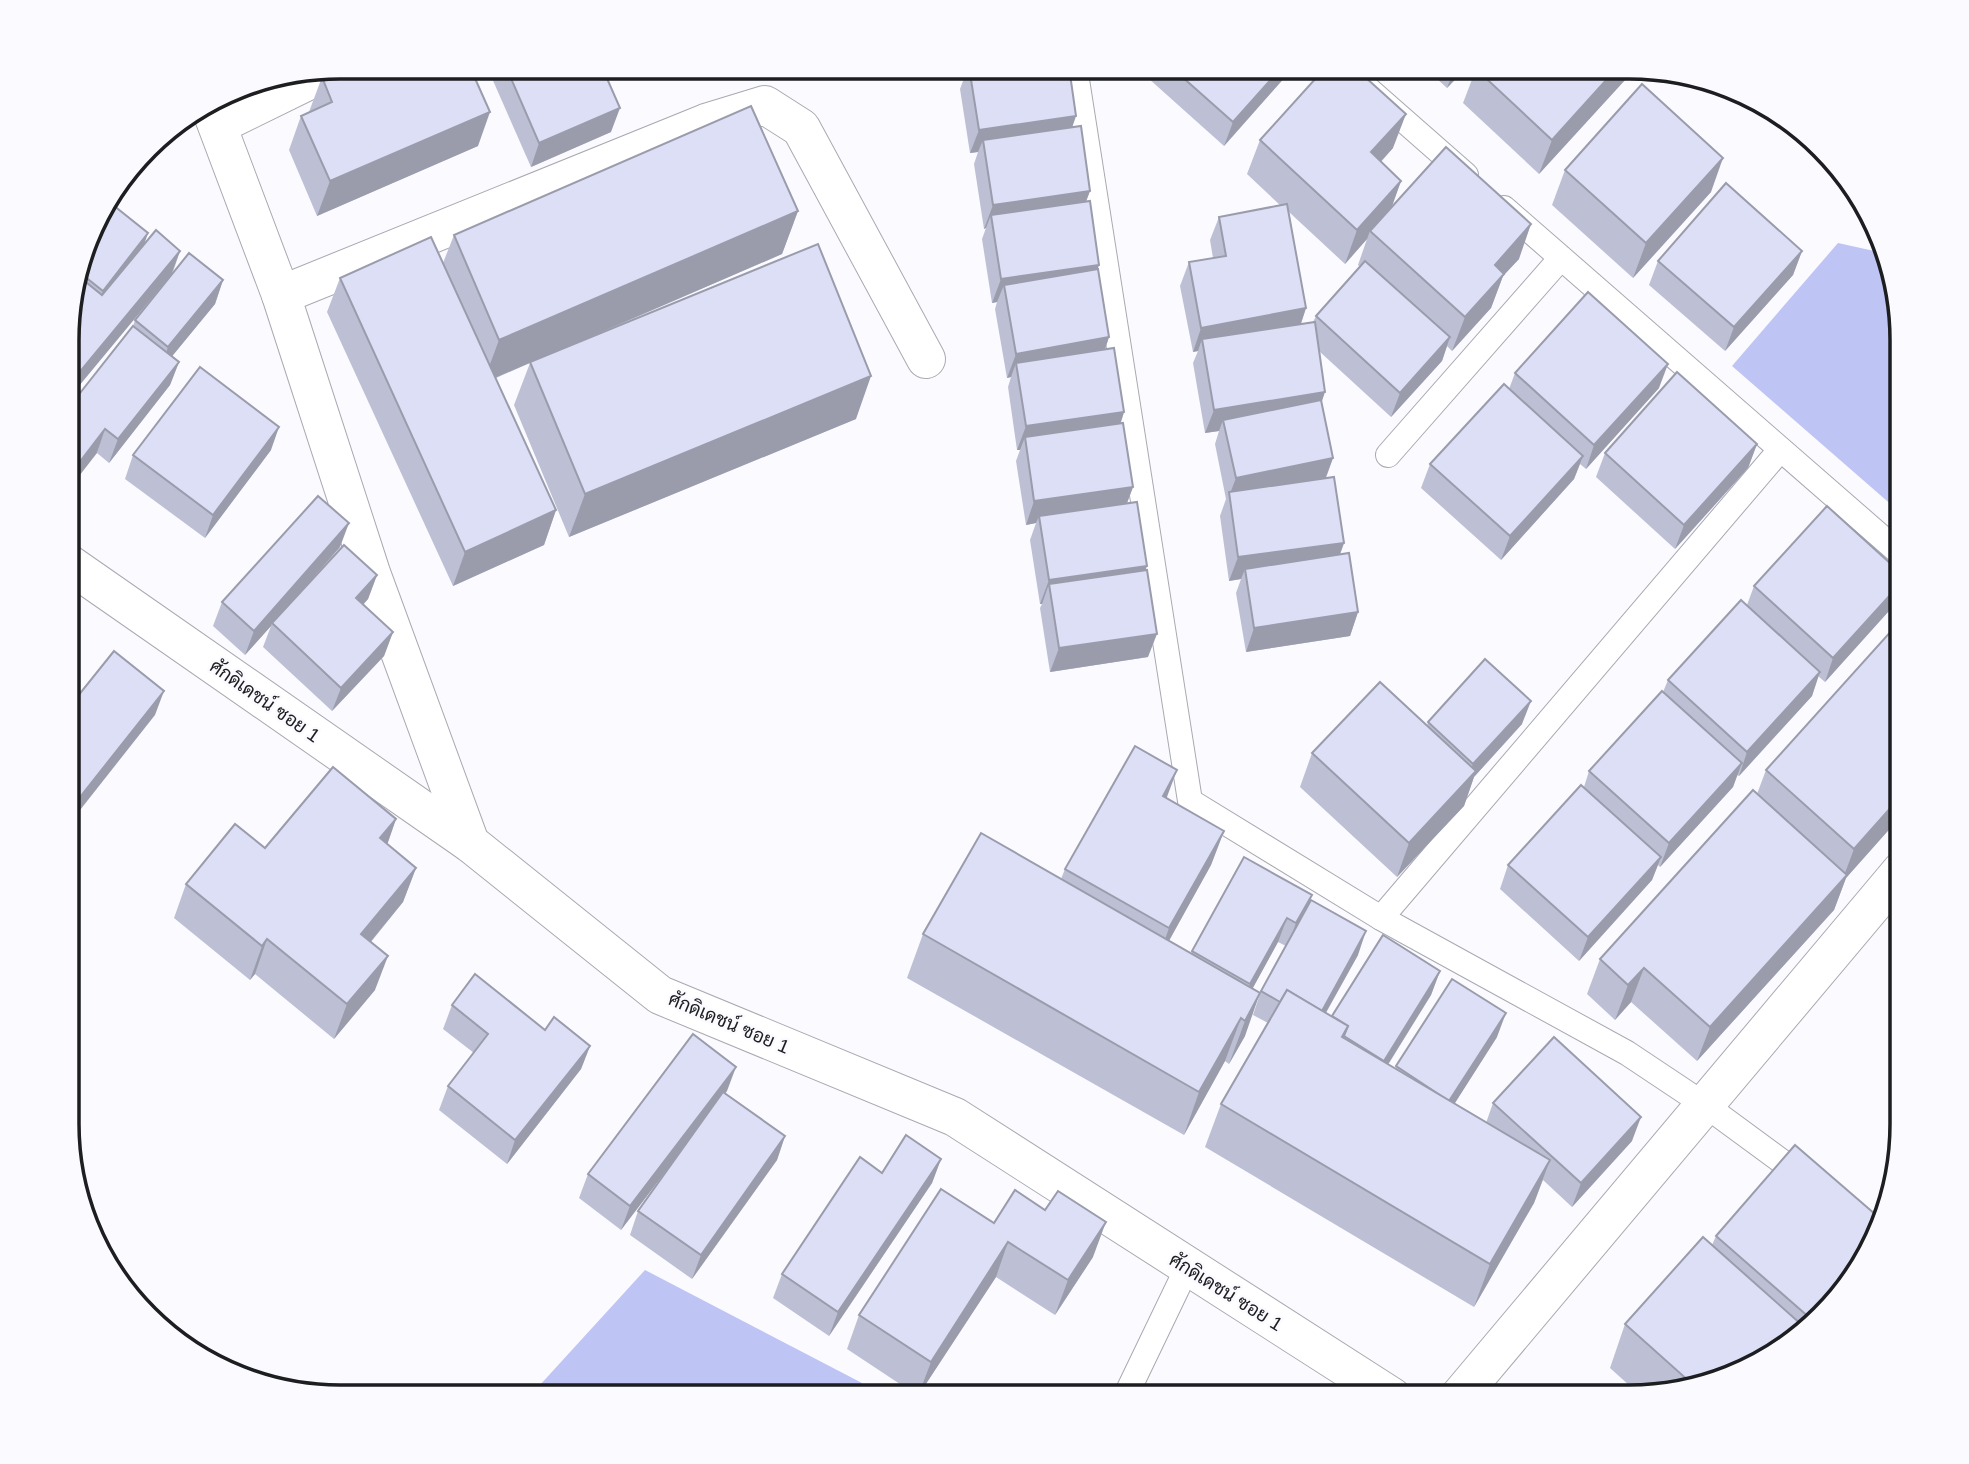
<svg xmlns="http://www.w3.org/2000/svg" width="1969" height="1464" viewBox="0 0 1969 1464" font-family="Arial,Sarabun,sans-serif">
	<rect width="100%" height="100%" fill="#fafaff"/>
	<!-- green -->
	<g fill="#bec4f3">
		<polygon points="1838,243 1883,253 1902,323 1902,514 1732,366"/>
		<polygon points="645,1270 862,1383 851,1397 529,1397"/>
	</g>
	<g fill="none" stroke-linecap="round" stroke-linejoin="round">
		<!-- lane casing -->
		<g stroke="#a9aab1" stroke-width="26">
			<g id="lane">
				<polyline points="1075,67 1190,801 1381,918 1627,1053 1705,1105 1807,1180"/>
				<polyline points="1343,67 1466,175"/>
				<polyline points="1504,208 1902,555"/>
				<polyline points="1388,455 1561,258"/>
				<polyline points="1381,918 1780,450"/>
				<polyline points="1125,1397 1187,1268"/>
			</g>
		</g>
		<!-- street casing -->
		<g stroke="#a9aab1" stroke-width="40">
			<g id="street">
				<polyline points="209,104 281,295 371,573 470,843"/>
				<polyline points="218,125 334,68"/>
				<polyline points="281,295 706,123 765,105 801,128 926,359"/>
				<polyline points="69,564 470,843 660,995 955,1117 1392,1397"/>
				<polyline points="1459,1397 1902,870"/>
			</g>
		</g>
		<!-- lane -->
		<use href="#lane" stroke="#fff" stroke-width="24"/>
		<!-- street -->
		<use href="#street" stroke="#fff" stroke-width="38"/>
	</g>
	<!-- wall -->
	<g fill="#bdc0d4" fill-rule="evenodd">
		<polygon points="487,67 602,67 611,132 531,167"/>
		<polygon points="956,67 1069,67 1072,128 1090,191 1086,201 1099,265 1097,270 1109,337 1105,350 1124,412 1121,423 1133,487 1127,503 1147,566 1145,570 1148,657 1050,672 1040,608 1042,604 1040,604 1030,540 1036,523 1026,525 1016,461 1020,450 1017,450 1008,387 1011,377 1007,378 995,309 997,302 992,303 982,239 986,228 984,229 974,164 978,152 970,153 960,89 966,73 957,74"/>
		<polygon points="1152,67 1294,67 1224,146 1148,78"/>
		<polygon points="1424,67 1467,67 1447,88"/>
		<polygon points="1478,67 1630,67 1625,80 1539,174 1463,103 1476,69"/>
		<polygon points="322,77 478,146 317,216 289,150 301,116 309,112"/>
		<path d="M1260,140L1393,148L1381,162L1401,181L1391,207L1519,259L1503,276L1491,308L1452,351L1447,346L1442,361L1391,417L1319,351L1321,403L1333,458L1326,478L1344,543L1340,555L1358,612L1350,636L1246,652L1236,593L1241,579L1229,581L1220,516L1226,499L1215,444L1219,431L1205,433L1193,363L1198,351L1193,352L1180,286L1189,262L1213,258L1210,240L1219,217L1281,206L1247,174ZM1289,212L1345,264L1367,239L1358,265L1360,267L1316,316L1313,322L1301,324L1306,308Z"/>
		<polygon points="1565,170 1711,192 1633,278 1552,205"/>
		<polygon points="798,211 782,254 584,340 856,419 569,537 514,405 530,363 496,378 556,510 544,545 453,586 327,312 340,278 443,263 454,235"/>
		<polygon points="95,219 144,244 180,251 172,275 223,280 215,304 172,356 179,362 170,385 109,463 97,453 133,326 135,320 166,282 69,305"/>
		<polygon points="1802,251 1793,275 1725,351 1649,285 1658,261"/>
		<polygon points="1515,373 1659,388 1586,469 1580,464 1574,479 1501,560 1421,488 1430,464 1509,389"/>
		<polygon points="1757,444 1748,468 1675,549 1596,477 1605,453"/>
		<polygon points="271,450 205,538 125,479 133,455"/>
		<polygon points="340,547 298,595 377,575 368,599 363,605 393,632 384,656 332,711 263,647 271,626 245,655 213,626 222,602"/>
		<polygon points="1902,574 1902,589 1897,602 1825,682 1818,676 1812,696 1739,776 1737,775 1733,787 1660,867 1658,865 1652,880 1579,961 1500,889 1508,865 1584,787 1589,771 1663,692 1668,680 1747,605 1754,586"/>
		<polygon points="1902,619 1902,815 1846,878 1834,910 1697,1061 1631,1002 1615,1020 1587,994 1600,959 1757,794 1766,770"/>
		<polygon points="1428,722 1522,724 1474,777 1464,806 1397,877 1300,787 1312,753 1427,726"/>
		<polygon points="1167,798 1224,831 1211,865 1169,941 1191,954 1192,951 1309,903 1358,955 1326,1013 1332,1016 1440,971 1431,995 1388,1065 1395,1069 1396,1066 1497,1037 1454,1104 1486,1123 1493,1103 1632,1141 1572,1207 1543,1180 1534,1203 1474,1307 1205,1147 1221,1104 1268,1023 1253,1015 1261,991 1286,946 1278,942 1252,989 1245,1036 1229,1064 1225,1061 1184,1135 907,978 923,934 1061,879 1065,869"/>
		<polygon points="396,819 387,844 416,868 403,902 371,942 375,990 334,1039 255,974 250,980 174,918 186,884 265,848"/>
		<polygon points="452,1005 545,1030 590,1046 581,1069 507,1164 439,1110 448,1086 474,1053 443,1029"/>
		<polygon points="727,1091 725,1094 785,1136 777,1160 692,1279 630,1235 638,1211 671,1164 621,1230 579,1198 588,1174"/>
		<polygon points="941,1159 932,1183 829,1336 773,1298 782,1274 882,1173"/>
		<polygon points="994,1223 1093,1257 1055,1315 996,1277 918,1396 847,1349 859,1315"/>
		<polygon points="1716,1236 1846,1291 1750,1369 1640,1395 1610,1368 1625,1324 1712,1245"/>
	</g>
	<!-- shaded-wall -->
	<g fill="#9a9cac">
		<polygon points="960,67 968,67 966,73 957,74"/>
		<polygon points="1282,67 1294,67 1224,146 1233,122"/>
		<polygon points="1455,67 1467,67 1447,88"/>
		<polygon points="1618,67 1630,67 1625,80 1539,174 1552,140"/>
		<polygon points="620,108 611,132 531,167 539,143"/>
		<polygon points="490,112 478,146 317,216 330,181"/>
		<polygon points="1406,114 1393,148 1358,186 1371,152"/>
		<polygon points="1076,116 1068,140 983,140 978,152 970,153 979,130"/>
		<polygon points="1723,158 1711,192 1633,278 1646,243"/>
		<polygon points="1401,181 1389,215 1370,231 1367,239 1345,264 1357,230"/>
		<polygon points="1090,191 1081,215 991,215 986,228 984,229 993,205"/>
		<polygon points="798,211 782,254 483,383 499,340"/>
		<polygon points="1531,224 1519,259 1503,276 1491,308 1452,351 1465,317 1495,265"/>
		<polygon points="148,233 140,257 94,315 103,291"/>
		<polygon points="180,251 171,275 69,398 69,385"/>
		<polygon points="1802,251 1793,275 1725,351 1734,327"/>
		<polygon points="1099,265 1090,289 1004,285 997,302 992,303 1001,279"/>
		<polygon points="223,280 215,304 160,371 168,347"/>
		<polygon points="1306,308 1298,332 1202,339 1198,351 1193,352 1201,328"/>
		<polygon points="1109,337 1101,361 1016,363 1011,377 1007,378 1016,354"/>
		<polygon points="1450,337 1442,361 1391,417 1400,393"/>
		<polygon points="179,362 170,385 109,463 118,439"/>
		<polygon points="1668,364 1659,388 1586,469 1594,445"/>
		<polygon points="871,376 856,419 569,537 585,494"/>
		<polygon points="1325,392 1317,416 1223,420 1219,431 1205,433 1214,410"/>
		<polygon points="1124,412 1116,436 1025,437 1020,450 1017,450 1026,426"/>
		<polygon points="279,427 271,450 205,538 213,515"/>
		<polygon points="105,429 97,453 69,489 69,476"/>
		<polygon points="1757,444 1748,468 1675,549 1684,525"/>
		<polygon points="1583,456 1574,479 1501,560 1510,536"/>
		<polygon points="1333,458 1324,482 1229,496 1236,478"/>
		<polygon points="1133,487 1124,511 1039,516 1036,523 1026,525 1034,501"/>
		<polygon points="556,510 544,545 453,586 465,552"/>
		<polygon points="349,523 340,547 272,624 272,623 271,626 245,655 254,631"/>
		<polygon points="1344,543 1335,567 1245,569 1241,579 1229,581 1238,557"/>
		<polygon points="1147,566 1138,590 1049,584 1042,604 1040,604 1049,580"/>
		<polygon points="377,575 368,599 347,622 356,598"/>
		<polygon points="1902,582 1902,589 1897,602 1825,682 1833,658"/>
		<polygon points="1358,612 1350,636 1246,652 1254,628"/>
		<polygon points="393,632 384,656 332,711 341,688"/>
		<polygon points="1157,634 1148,657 1050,672 1059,648"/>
		<polygon points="1820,672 1812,696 1739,776 1747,752"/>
		<polygon points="164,691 155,715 69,824 69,811"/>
		<polygon points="1531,701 1522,724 1474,777 1464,806 1397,877 1409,843 1467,781 1473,764"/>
		<polygon points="1742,763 1733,787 1660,867 1669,843"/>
		<polygon points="1177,770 1164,805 1163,796"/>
		<polygon points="1902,795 1902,815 1846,878 1834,910 1697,1061 1710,1027 1842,881 1854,849"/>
		<polygon points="396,819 384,854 380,838"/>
		<polygon points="1224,831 1211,865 1157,962 1169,928"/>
		<polygon points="1661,857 1652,880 1579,961 1588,937"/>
		<polygon points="416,868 403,902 349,968 361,934"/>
		<polygon points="1312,895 1304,919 1288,946 1296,923"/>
		<polygon points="1287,918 1278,942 1242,1008 1250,984"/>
		<polygon points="1366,931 1358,955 1307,1046 1316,1022"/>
		<polygon points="267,939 255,974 250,980 262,946"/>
		<polygon points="388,956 375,990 334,1039 347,1004"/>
		<polygon points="1644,968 1631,1002 1615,1020 1628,985"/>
		<polygon points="1440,971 1431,995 1375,1085 1384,1061"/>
		<polygon points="1260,993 1245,1036 1229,1064 1245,1021"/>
		<polygon points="1506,1013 1497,1037 1441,1125 1449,1101"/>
		<polygon points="1241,1018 1225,1061 1184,1135 1199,1092"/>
		<polygon points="590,1046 581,1069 507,1164 515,1140"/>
		<polygon points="736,1067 727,1091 621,1230 630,1206"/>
		<polygon points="1641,1117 1632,1141 1572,1207 1581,1183"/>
		<polygon points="785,1136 777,1160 692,1279 701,1255"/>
		<polygon points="941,1159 932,1183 829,1336 838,1312"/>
		<polygon points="1550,1160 1534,1203 1474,1307 1490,1264"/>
		<polygon points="1106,1222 1093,1257 1055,1315 1068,1280"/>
		<polygon points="1008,1242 996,1277 918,1396 931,1362"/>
	</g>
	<!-- building -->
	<g fill="#dcdff6" stroke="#9a9cac" stroke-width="2">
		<polygon points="347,66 470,67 490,112 330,181 301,116 332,102 322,77"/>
		<polygon points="506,67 602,67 620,108 539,143"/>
		<polygon points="969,67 1069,67 1076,116 979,130"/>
		<polygon points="1171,67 1282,67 1233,122"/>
		<polygon points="1326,67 1354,67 1406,114 1371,152 1401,181 1357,230 1260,140"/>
		<polygon points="1478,67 1618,67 1552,140 1476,69"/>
		<polygon points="1642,84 1723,158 1646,243 1565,170"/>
		<polygon points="751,106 798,211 499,340 454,235"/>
		<polygon points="1081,126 1090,191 993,205 983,140"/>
		<polygon points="1446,147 1531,224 1495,265 1504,274 1465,317 1370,231"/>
		<polygon points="1726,183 1802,251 1734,327 1658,261"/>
		<polygon points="108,201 148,233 103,291 79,272 95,219"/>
		<polygon points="1090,201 1099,265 1001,279 991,215"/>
		<polygon points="1287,204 1306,308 1201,328 1189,262 1226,256 1219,217"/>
		<polygon points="156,230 180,251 69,385 69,305 73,290 82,279 102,295"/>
		<polygon points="431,237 556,510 465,552 340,278"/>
		<polygon points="818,244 871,376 585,494 530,362"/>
		<polygon points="189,253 223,280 168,347 135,320"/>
		<polygon points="1365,261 1450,337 1400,393 1316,316"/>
		<polygon points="1098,269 1109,337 1016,354 1004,285"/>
		<polygon points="1588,292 1668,364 1594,445 1515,373"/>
		<polygon points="1315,322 1325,392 1214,410 1202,339"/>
		<polygon points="133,326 179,362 118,439 105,429 69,476 69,407"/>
		<polygon points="1114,348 1124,412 1026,426 1016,363"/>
		<polygon points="200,367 279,427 213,515 133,455"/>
		<polygon points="1677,372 1757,444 1684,525 1605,453"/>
		<polygon points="1504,384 1583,456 1510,536 1430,464"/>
		<polygon points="1321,400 1333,458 1236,478 1223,420"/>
		<polygon points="1123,423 1133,487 1034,501 1025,437"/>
		<polygon points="1334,477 1344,543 1238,557 1229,492"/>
		<polygon points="318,496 349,523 254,631 222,602"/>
		<polygon points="1137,502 1147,566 1049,580 1039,516"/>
		<polygon points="1827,506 1902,574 1902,582 1833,658 1754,586"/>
		<polygon points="344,545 377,575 356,598 393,632 341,688 272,623"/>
		<polygon points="1349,553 1358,612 1254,628 1245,569"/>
		<polygon points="1147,570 1157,634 1059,648 1049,584"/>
		<polygon points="1741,600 1820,672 1747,752 1668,680"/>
		<polygon points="1902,619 1902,795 1854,849 1766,770"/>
		<polygon points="114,651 164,691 69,811 69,707"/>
		<polygon points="1485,659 1531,701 1473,764 1428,722"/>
		<polygon points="1380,682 1476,771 1409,843 1312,753"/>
		<polygon points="1662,691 1742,763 1669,843 1589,771"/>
		<polygon points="1135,746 1177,770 1163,796 1224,831 1169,928 1065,869"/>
		<polygon points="333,767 396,819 380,838 416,868 361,934 388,956 347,1004 267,939 262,946 186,884 235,824 265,848"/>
		<polygon points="1581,785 1661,857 1588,937 1508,865"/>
		<polygon points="1753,790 1847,875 1710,1027 1644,968 1628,985 1600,959"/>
		<polygon points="981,833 1260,993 1245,1021 1241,1018 1199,1092 923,934"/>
		<polygon points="1244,857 1312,895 1296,923 1287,918 1250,984 1192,951"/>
		<polygon points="1311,900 1366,931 1322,1011 1287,990 1280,1002 1261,991"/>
		<polygon points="1383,935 1440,971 1384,1061 1344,1036 1348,1026 1332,1016"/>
		<polygon points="475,974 545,1030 554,1017 590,1046 515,1140 448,1086 488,1034 452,1005"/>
		<polygon points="1452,979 1506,1013 1449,1101 1396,1066"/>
		<polygon points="1287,990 1348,1026 1342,1037 1550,1160 1490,1264 1221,1104"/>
		<polygon points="693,1034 736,1067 630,1206 588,1174"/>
		<polygon points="1554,1037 1641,1117 1581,1183 1493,1103"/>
		<polygon points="723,1092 785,1136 701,1255 638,1211"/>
		<polygon points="906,1135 941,1159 838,1312 782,1274 860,1157 882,1173"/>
		<polygon points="1795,1145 1883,1221 1846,1291 1811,1319 1716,1236"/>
		<polygon points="941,1189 994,1223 1015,1190 1045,1210 1058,1191 1106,1222 1068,1280 1008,1242 931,1362 859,1315"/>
		<polygon points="1703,1237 1803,1326 1750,1369 1691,1383 1625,1324"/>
	</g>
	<g text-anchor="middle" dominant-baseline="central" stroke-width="5" stroke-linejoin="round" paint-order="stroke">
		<!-- street labels -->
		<g font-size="19" fill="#1d1e20" stroke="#fafaff">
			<text transform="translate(265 701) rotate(35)">ศักดิเดชน์ ซอย 1</text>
			<text transform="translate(729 1023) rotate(23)">ศักดิเดชน์ ซอย 1</text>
			<text transform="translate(1226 1292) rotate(32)">ศักดิเดชน์ ซอย 1</text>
		</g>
	</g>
	<!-- crop -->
	<path d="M0 0H1969V1464H0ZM340 79H1629A261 261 0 0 1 1890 340V1124A261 261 0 0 1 1629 1385H340A261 261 0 0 1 79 1124V340A261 261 0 0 1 340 79Z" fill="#fafaff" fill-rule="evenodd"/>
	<path fill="none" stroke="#1d1e20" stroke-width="3.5" d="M340 79H1629A261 261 0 0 1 1890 340V1124A261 261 0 0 1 1629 1385H340A261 261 0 0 1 79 1124V340A261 261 0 0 1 340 79Z"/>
</svg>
